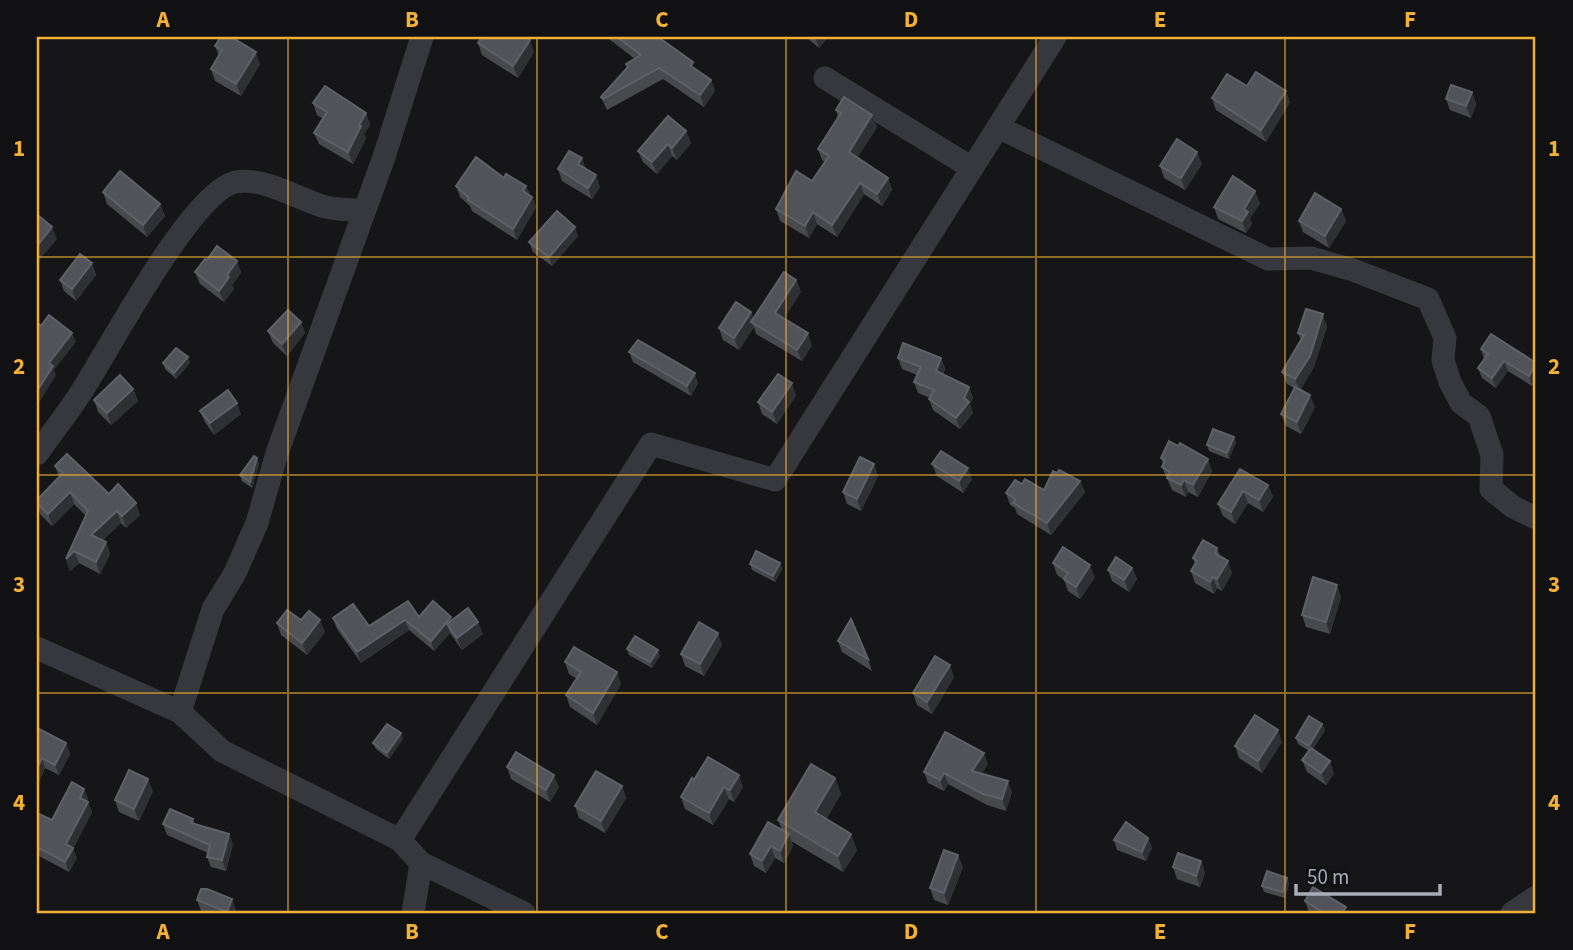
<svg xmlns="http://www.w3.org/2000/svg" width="1573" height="950" viewBox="0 0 1573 950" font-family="'Source Sans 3',sans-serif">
	<rect width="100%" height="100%" fill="#161618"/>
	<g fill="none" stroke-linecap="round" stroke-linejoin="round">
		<!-- minor -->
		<g stroke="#37383d" stroke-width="23">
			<polyline points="825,78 972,168"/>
			<polyline points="998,127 1268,259 1311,258 1353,270 1428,299 1445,338 1443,360 1450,382 1461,403 1479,416 1492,455 1491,489 1513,507 1536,518"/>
			<path d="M37,454C51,434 67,414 80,394C107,353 192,190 236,182C263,177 297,198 322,206C335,210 351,210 364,210"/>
			<polyline points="37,648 180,712 222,751 400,840 421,863 524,913"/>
			<polyline points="180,712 213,609 235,573 257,523 277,453 384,157 422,37"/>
			<polyline points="400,840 651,444 775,480 1055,37"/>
			<polyline points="413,913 421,863"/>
			<polyline points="1512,913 1536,897"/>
		</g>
	</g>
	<!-- wall -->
	<g fill="#47494d">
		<polygon points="608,37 658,37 696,70 711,80 715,91 704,107 663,79 607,110 601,97 628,67 626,64 635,59 609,39"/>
		<polygon points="806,37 828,37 819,48"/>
		<polygon points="478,43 534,52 518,78 482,55"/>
		<polygon points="215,46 260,64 241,96 215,81 211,69 219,56"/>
		<polygon points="1472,92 1476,104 1471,118 1450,110 1446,99"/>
		<polygon points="1212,98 1290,102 1266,142 1216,110"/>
		<polygon points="313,103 366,113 370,125 364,134 366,138 353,164 319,144 314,133 323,119 317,115"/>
		<polygon points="836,110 872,115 877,127 857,158 888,178 892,190 882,206 864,194 837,237 817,224 809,238 780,221 776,209 812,181 825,162 822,160 818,149 838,117"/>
		<polygon points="686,131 691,143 677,160 672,156 657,174 643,162 638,151"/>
		<polygon points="582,158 585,168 600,187 592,199 562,181 558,169"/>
		<polygon points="1202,164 1185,190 1164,178 1160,166"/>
		<polygon points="504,178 526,186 530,195 532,197 536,207 517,240 472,211 470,206 460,197 456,186"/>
		<polygon points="103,192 160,204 165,216 147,237 107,204"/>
		<polygon points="1260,203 1250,218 1252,224 1246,233 1218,219 1214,207"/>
		<polygon points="1341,209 1346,221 1329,248 1303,232 1299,221"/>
		<polygon points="578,236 552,266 533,252 529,242"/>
		<polygon points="207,260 237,261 241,273 232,285 234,289 224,302 200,284 195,272"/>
		<polygon points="92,263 96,275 76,301 64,291 60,280"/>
		<polygon points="796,280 801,292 784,318 812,345 802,361 756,334 754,327 739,350 723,340 719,328 751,312 754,319"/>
		<polygon points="301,322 305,333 287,356 273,343 268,331"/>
		<polygon points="1327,326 1314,367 1300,390 1315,407 1301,434 1286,426 1281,414 1294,388 1287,384 1282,372 1301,340 1298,333"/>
		<polygon points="1481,349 1536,363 1536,380 1532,386 1508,371 1496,388 1482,378 1478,368 1484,359"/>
		<polygon points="629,352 698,383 691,396 633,362"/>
		<polygon points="188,357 190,363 176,379 165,369 163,363"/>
		<polygon points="898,358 941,358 945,369 943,374 969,387 973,398 970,404 973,413 960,429 933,410 929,399 930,398 918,393 914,382 917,375 902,369"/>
		<polygon points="133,389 138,401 111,425 98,412 94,400"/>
		<polygon points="796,395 777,424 762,414 758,402"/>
		<polygon points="200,411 241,414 214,435 205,422"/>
		<polygon points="1234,437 1236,443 1229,459 1209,451 1207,445"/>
		<polygon points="257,458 259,464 252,488 242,481 240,475"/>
		<polygon points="1161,458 1212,471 1198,497 1188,492 1186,497 1172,490 1162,467 1163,464"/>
		<polygon points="874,464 878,476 861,511 847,504 843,492"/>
		<polygon points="932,464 972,479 963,493 937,476"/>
		<polygon points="55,466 109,494 140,515 126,528 121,523 102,541 106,542 110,554 100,574 79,563 70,571 66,559 86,516 74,504 52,526 40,514 37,506 37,500 59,477"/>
		<polygon points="1240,469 1268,485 1273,497 1263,512 1248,503 1235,524 1223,516 1218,504"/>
		<polygon points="1057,473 1080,481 1085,492 1051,535 1017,514 1015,508 1010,505 1006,493 1022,484 1044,490"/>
		<polygon points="1217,548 1220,556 1232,573 1222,591 1217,588 1214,594 1195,583 1191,571 1195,564 1193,558"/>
		<polygon points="780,563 782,569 775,582 752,570 750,564"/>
		<polygon points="1053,563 1095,577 1080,599 1068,591 1064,580 1057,575"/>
		<polygon points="1132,568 1137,579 1129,592 1112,581 1108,570"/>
		<polygon points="1341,597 1330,634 1306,627 1302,615"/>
		<polygon points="419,617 452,620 483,634 462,650 450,633 434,651 409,630 361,663 337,629 333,618 369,626"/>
		<polygon points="301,620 325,632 307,655 281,635 277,623"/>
		<polygon points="838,641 868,659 872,671 842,652"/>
		<polygon points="722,645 704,676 685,666 681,654"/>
		<polygon points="627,649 660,656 652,668 629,655"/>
		<polygon points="565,662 621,684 597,725 570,707 566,695 577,679 569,674"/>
		<polygon points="954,677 932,714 917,705 913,693"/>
		<polygon points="1322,724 1325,730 1313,749 1334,773 1326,785 1307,772 1302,760 1309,751 1298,744 1296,738"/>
		<polygon points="37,729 66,743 70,754 59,775 45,768 37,786"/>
		<polygon points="403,739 389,759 376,749 373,743"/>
		<polygon points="1282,742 1262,773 1239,758 1235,746"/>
		<polygon points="988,764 982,773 1012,792 1006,811 987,805 948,784 944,791 928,783 924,772"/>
		<polygon points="507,767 559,787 550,802 511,779"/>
		<polygon points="835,778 841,794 826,819 857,850 843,872 791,841 793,846 784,863 775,858 766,873 754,866 750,854 782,830 778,820"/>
		<polygon points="694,780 743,787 734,802 729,799 713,825 685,809 681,797"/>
		<polygon points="622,786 626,798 605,833 579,818 575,806"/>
		<polygon points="84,789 88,799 87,801 92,812 73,849 77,858 69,872 37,855 37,813 52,820"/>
		<polygon points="153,791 139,821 119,812 115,800"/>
		<polygon points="193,819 195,824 233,844 226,871 211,867 207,857 208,853 167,835 163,824"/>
		<polygon points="1148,838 1152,848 1146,861 1117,850 1114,840"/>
		<polygon points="958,855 963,867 948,905 934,900 930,888"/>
		<polygon points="1201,861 1205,873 1200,887 1177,879 1173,867"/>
		<polygon points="1287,878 1289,884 1285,898 1264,892 1262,886"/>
		<polygon points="197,900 236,910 235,913 205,913 201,911"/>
		<polygon points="1305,901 1348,913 1309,913"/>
	</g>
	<!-- shaded-wall -->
	<g fill="#2f3033">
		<polygon points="815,37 828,37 819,48"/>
		<polygon points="530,40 534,52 518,78 513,66"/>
		<polygon points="256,52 260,64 241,96 236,84"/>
		<polygon points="711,80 715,91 704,107 700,95"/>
		<polygon points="1286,91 1290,102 1266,142 1261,130"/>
		<polygon points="1472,92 1476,104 1471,118 1466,106"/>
		<polygon points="366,113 370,125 364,134 366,138 353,164 348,152 359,125"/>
		<polygon points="872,115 877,127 853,164 849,152"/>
		<polygon points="686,131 691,143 677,160 672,148"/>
		<polygon points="668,144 672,156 657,174 652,162"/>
		<polygon points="1197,152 1202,164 1185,190 1181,178"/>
		<polygon points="582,158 586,170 578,164"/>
		<polygon points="596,175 600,187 592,199 588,188"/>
		<polygon points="888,178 892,190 882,206 877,194"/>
		<polygon points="860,183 864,194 837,237 832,225"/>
		<polygon points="526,186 530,197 523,191"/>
		<polygon points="1255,191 1260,203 1250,218 1252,224 1246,233 1242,221 1244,209"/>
		<polygon points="532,197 536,207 517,240 513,229"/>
		<polygon points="160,204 165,216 147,237 143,225"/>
		<polygon points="1341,209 1346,221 1329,248 1325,236"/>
		<polygon points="813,212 817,224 809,238 805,226"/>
		<polygon points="52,227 57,239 37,263 37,246"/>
		<polygon points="575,227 578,236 552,266 549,257"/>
		<polygon points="237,261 241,273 232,285 234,289 224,302 219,291 227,275"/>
		<polygon points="92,263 96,275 76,301 72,289"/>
		<polygon points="796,280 801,292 779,325 775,313"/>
		<polygon points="751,312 756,324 751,322 754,327 739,350 734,338"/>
		<polygon points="1323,314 1327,326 1314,367 1300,391 1295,379"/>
		<polygon points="301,322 305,333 287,356 282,344"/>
		<polygon points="72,333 76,342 54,370 56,375 39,403 37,397 37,391 49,363"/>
		<polygon points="808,333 812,345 802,361 797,350"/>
		<polygon points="188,357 190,363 176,379 174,373"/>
		<polygon points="941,358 945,369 940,382 936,371"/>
		<polygon points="1504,361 1508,371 1496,388 1492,378"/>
		<polygon points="1536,364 1536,380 1532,386 1529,376"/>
		<polygon points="695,373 698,383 691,396 687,386"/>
		<polygon points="792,383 796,395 777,424 772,412"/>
		<polygon points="969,387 973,398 970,404 973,413 960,429 956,418"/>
		<polygon points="133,389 138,401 111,425 107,413"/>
		<polygon points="1310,395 1315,407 1301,434 1297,422"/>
		<polygon points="237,403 241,414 214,435 210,423"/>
		<polygon points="1234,437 1236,443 1229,459 1227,453"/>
		<polygon points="257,458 259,464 252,488 250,482"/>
		<polygon points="1208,459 1212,471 1198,497 1193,485"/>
		<polygon points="874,464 878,476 861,511 857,499"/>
		<polygon points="968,468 972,479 963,493 959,481"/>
		<polygon points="1184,480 1188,492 1186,497 1181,485"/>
		<polygon points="1080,481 1085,492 1051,535 1047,523"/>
		<polygon points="1268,485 1273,497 1263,512 1259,500"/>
		<polygon points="1243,491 1248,503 1235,524 1231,512"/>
		<polygon points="70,492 74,504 52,526 48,514"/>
		<polygon points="136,503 140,515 126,528 122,516"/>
		<polygon points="117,511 121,523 96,547 91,535"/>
		<polygon points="106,542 110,554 100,574 96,562"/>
		<polygon points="74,551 79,563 70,571 66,559"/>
		<polygon points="1228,561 1232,573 1222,591 1217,579"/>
		<polygon points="780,563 782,569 775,582 773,576"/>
		<polygon points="1090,565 1095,577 1080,599 1076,587"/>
		<polygon points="1132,568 1137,579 1129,592 1124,580"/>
		<polygon points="1213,577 1217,588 1214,594 1210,582"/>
		<polygon points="1337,585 1341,597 1330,634 1326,622"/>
		<polygon points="451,617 455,628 447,624 450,633 434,651 431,641"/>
		<polygon points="320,620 325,632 307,655 302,643"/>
		<polygon points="405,620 409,630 361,663 357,652"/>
		<polygon points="478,622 483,634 462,650 457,638"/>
		<polygon points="718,633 722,645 704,676 700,664"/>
		<polygon points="658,650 660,656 652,668 650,662"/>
		<polygon points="950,665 954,677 932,714 927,702"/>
		<polygon points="617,672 621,684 597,725 593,713"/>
		<polygon points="1322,724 1325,730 1311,752 1309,746"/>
		<polygon points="1278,730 1282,742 1262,773 1258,761"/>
		<polygon points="401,733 403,739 389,759 387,753"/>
		<polygon points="66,743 70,754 59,775 55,765"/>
		<polygon points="984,753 988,764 976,782 972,771"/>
		<polygon points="42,758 45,768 37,786 37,768"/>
		<polygon points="1330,761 1334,773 1326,785 1321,773"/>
		<polygon points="944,773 948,784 944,791 940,780"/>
		<polygon points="554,775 559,787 550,802 546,790"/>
		<polygon points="739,775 743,787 734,802 730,790"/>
		<polygon points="835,778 841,794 821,828 815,812"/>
		<polygon points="148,779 153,791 139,821 134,809"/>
		<polygon points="1008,781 1012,792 1006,811 1002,799"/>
		<polygon points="622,786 626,798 605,833 601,821"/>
		<polygon points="724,787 729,799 713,825 709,813"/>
		<polygon points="84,789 88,799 84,808 80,798"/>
		<polygon points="88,802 92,812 73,849 77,858 69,872 65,862 66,844"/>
		<polygon points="229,834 233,844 226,871 222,860"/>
		<polygon points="789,834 793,846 784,863 780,851"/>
		<polygon points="851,834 857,850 843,872 838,856"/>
		<polygon points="1148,838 1152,848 1146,861 1142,852"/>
		<polygon points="771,846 775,858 766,873 762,861"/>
		<polygon points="958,855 963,867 948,905 944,893"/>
		<polygon points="1201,861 1205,873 1200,887 1196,876"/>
		<polygon points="1287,878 1289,884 1285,898 1283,892"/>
		<polygon points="232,899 236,910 235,913 227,913 227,912"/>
	</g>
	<!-- building -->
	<g fill="#525359" stroke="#5f6168" stroke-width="2">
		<polygon points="221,37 231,37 256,52 236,84 211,69 222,50 215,46"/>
		<polygon points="482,37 525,37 530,40 513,66 478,43"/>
		<polygon points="617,37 658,37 693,62 691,66 711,80 700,95 659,68 603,99 601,97 628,67 626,64 641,55"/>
		<polygon points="1256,72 1286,91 1261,130 1212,98 1227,74 1247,86"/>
		<polygon points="1451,85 1472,92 1466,106 1446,99"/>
		<polygon points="325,86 366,113 359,125 361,126 348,152 314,133 327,112 313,103"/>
		<polygon points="844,97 872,115 849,152 888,178 877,194 860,183 832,225 813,212 805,226 776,209 796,171 812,181 829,156 818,149 841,113 836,110"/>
		<polygon points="668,116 686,131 672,148 668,144 652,162 638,151"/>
		<polygon points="1177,139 1197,152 1181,178 1160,166"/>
		<polygon points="569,151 582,158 578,164 596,175 588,188 558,169"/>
		<polygon points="476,157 504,178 506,174 526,186 523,191 532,197 513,229 468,200 469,198 456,186"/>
		<polygon points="120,171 160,204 143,225 103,192"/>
		<polygon points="1233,176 1255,191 1244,209 1248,212 1242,221 1214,207"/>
		<polygon points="1315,193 1341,209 1325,236 1299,221"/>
		<polygon points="557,211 575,227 549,257 529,242"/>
		<polygon points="39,216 52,227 37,246 37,218"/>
		<polygon points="217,246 237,261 227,275 229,277 219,291 195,272 205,259 207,260"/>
		<polygon points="80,254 92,263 72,289 60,280"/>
		<polygon points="784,272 796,280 775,313 808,333 797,350 751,322"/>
		<polygon points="736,302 751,312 734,338 719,328"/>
		<polygon points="1306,309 1323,314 1310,356 1295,379 1282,372 1304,335 1298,333"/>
		<polygon points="288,310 301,322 282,344 268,331"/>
		<polygon points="49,315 72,333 49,363 53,366 37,391 37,322 41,326"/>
		<polygon points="1491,334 1536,363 1529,376 1504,361 1492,378 1478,368 1488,354 1481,349"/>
		<polygon points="638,340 695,373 687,386 629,352"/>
		<polygon points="903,343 941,358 936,371 969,387 964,398 969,402 956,418 929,399 934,390 914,382 921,367 898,358"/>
		<polygon points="176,348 188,357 174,373 163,363"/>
		<polygon points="778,374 792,383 772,412 758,402"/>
		<polygon points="120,375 133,389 107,413 94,400"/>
		<polygon points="1295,387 1310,395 1297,422 1281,414"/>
		<polygon points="228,390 237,403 210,423 200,411"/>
		<polygon points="1213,429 1234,437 1227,453 1207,445"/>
		<polygon points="1169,441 1178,446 1180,443 1208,459 1193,485 1184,480 1181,485 1167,478 1170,472 1162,467 1165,460 1161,458"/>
		<polygon points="941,451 968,468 959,481 932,464"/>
		<polygon points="67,454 109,494 118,484 136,503 122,516 117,511 91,535 106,542 96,562 74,551 66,559 88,511 70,492 48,514 37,503 37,500 63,473 55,466"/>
		<polygon points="254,456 257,458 250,482 240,475"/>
		<polygon points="860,457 874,464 857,499 843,492"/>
		<polygon points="1240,469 1268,485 1259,500 1243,491 1231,512 1218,504"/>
		<polygon points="1059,470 1080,481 1047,523 1013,503 1015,499 1006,493 1015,480 1022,484 1025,479 1044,490 1053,471 1057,473"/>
		<polygon points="1203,540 1217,548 1215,553 1228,561 1217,579 1213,577 1210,582 1191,571 1197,561 1193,558"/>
		<polygon points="1063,547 1090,565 1076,587 1064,579 1068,573 1053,563"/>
		<polygon points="756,551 780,563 773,576 750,564"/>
		<polygon points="1116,557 1132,568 1124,580 1108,570"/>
		<polygon points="1313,577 1337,585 1326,622 1302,615"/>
		<polygon points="408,601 419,617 433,601 451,617 431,641 405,620 357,652 333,618 353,604 369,626"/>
		<polygon points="468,608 478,622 457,638 447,624"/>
		<polygon points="287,610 301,620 309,611 320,620 302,643 277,623"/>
		<polygon points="851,619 868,659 838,641"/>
		<polygon points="699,622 718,633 700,664 681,654"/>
		<polygon points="635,636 658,650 650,662 627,649"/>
		<polygon points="574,647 617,672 593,713 566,695 581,672 565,662"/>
		<polygon points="935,656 950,665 927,702 913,693"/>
		<polygon points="1255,715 1278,730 1258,761 1235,746"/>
		<polygon points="1309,716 1322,724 1309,746 1296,738"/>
		<polygon points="387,724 401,733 387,753 373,743"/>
		<polygon points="37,728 66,743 55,765 42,758 37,768"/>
		<polygon points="945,732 984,753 972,771 1008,781 1002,799 983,794 944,773 940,780 924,772"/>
		<polygon points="1311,748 1330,761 1321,773 1302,760"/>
		<polygon points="516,752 554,775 546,790 507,767"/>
		<polygon points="708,757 739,775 730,790 724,787 709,813 681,797 692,778 694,780"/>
		<polygon points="811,764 835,778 815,812 851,834 838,856 778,820"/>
		<polygon points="129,770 148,779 134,809 115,800"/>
		<polygon points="596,771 622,786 601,821 575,806"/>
		<polygon points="72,782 84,789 80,798 88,802 66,844 73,848 65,862 37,847 37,813 52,820"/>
		<polygon points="170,809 193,819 191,823 229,834 222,860 207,857 210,845 163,824"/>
		<polygon points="768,822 789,834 780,851 771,846 762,861 750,854"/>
		<polygon points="1126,822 1148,838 1142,852 1114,840"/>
		<polygon points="944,850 958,855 944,893 930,888"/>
		<polygon points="1178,853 1201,861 1196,876 1173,867"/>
		<polygon points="1267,871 1287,878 1283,892 1262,886"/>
		<polygon points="1313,887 1346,907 1342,913 1324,913 1305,901"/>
		<polygon points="201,889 207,889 232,899 227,912 197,900"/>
	</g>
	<!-- grid -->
	<path fill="none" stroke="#f2b134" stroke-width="2" stroke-opacity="0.55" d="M288,37V913M537,37V913M786,37V913M1036,37V913M1285,37V913M37,257H1536M37,475H1536M37,693H1536"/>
	<!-- border -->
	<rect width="1573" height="950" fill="none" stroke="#111113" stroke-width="77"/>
	<!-- scale -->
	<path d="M1296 884v10h144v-10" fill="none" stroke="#a8adb8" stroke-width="3.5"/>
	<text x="1307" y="884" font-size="21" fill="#a8adb8" stroke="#111113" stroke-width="5" paint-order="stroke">50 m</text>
	<rect x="38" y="38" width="1496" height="874" fill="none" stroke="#f2b134" stroke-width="2.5"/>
	<g font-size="23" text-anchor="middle" font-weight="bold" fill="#f2b134">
		<text x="163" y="27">A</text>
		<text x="412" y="27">B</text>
		<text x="662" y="27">C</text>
		<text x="911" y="27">D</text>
		<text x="1160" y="27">E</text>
		<text x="1410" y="27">F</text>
		<text x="19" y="156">1</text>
		<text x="1554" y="156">1</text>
		<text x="19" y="374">2</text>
		<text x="1554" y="374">2</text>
		<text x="19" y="592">3</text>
		<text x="1554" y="592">3</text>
		<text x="19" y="810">4</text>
		<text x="1554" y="810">4</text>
		<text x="163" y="939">A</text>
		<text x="412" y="939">B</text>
		<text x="662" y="939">C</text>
		<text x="911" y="939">D</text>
		<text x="1160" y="939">E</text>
		<text x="1410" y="939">F</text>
	</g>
</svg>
